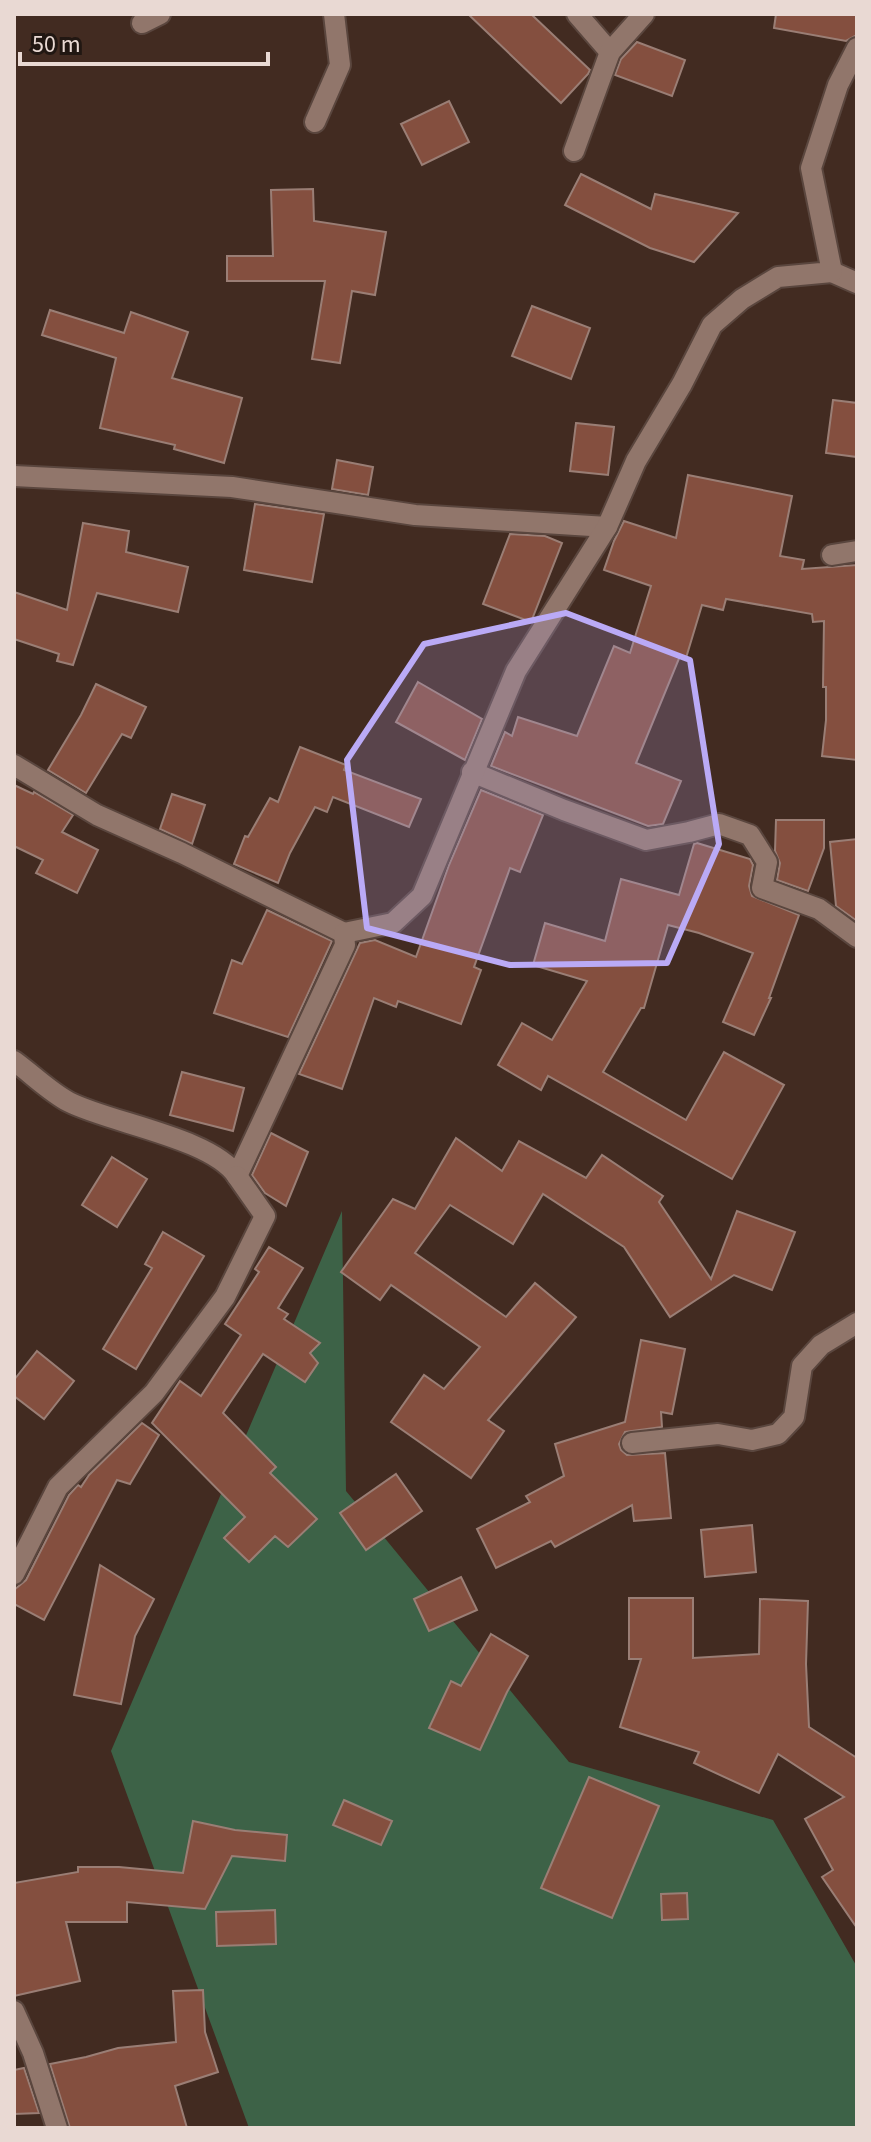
<svg xmlns="http://www.w3.org/2000/svg" width="871" height="2142" viewBox="0 0 871 2142" font-family="'Source Sans 3',sans-serif">
	<rect width="100%" height="100%" fill="#422b21"/>
	<!-- green -->
	<polygon fill="#3d6247" points="342,1211 346,1491 569,1762 773,1820 857,1967 857,2128 249,2128 111,1751"/>
	<!-- building -->
	<g fill="#844f3f" stroke="#9a7e75" stroke-width="2">
		<polygon points="468,14 531,14 590,70 588,74 561,103"/>
		<polygon points="776,14 857,14 857,35 846,41 774,28"/>
		<polygon points="637,42 685,60 672,96 615,75 621,59"/>
		<polygon points="449,101 469,142 422,165 401,124"/>
		<polygon points="581,174 651,209 655,194 738,213 694,262 650,248 565,205"/>
		<polygon points="313,189 314,221 386,232 375,295 352,291 340,363 312,359 325,281 227,281 227,256 273,256 271,190"/>
		<polygon points="532,306 590,328 571,379 512,356"/>
		<polygon points="50,310 124,333 131,312 188,332 172,378 242,398 224,463 174,449 175,445 100,428 116,358 42,335"/>
		<polygon points="833,400 857,403 857,457 826,453"/>
		<polygon points="576,423 614,427 608,475 570,471"/>
		<polygon points="337,460 373,467 368,495 332,489"/>
		<polygon points="688,475 792,496 780,556 804,560 802,569 857,565 857,760 822,756 826,720 826,687 823,687 824,621 813,622 812,614 726,599 723,610 702,605 686,658 680,656 636,763 681,781 663,824 648,826 491,766 505,732 512,736 518,717 577,736 614,646 630,653 651,586 604,570 614,541 624,521 676,538"/>
		<polygon points="255,504 324,514 312,582 244,570"/>
		<polygon points="83,523 129,531 126,552 188,567 178,612 97,593 73,665 57,661 59,654 14,639 14,592 67,610"/>
		<polygon points="510,534 545,536 562,543 531,622 483,604"/>
		<polygon points="418,682 482,719 465,760 396,722"/>
		<polygon points="96,684 146,707 131,738 122,734 86,793 48,770 81,715"/>
		<polygon points="300,747 346,765 344,770 421,799 409,827 333,797 327,812 315,807 290,853 278,883 234,864 245,836 248,837 270,798 278,802"/>
		<polygon points="14,785 33,794 34,792 73,815 62,832 98,850 77,893 36,873 43,860 14,846"/>
		<polygon points="481,790 543,815 520,872 510,868 474,967 481,970 461,1024 398,1001 396,1007 374,998 342,1089 299,1074 360,943 375,940 416,957 449,865"/>
		<polygon points="172,794 205,805 192,844 160,829"/>
		<polygon points="776,820 824,820 824,848 808,891 777,880 780,863 775,851"/>
		<polygon points="857,839 857,921 836,906 830,842"/>
		<polygon points="697,843 750,859 753,865 749,886 752,896 799,915 769,998 771,998 754,1035 723,1022 753,953 699,933 668,925 644,1008 641,1008 603,1072 686,1120 724,1052 784,1085 732,1179 548,1076 541,1090 498,1065 522,1023 552,1040 587,981 533,965 545,923 605,941 621,879 679,895 694,844"/>
		<polygon points="267,910 332,941 288,1037 214,1013 232,960 242,964"/>
		<polygon points="182,1072 244,1088 233,1131 170,1115"/>
		<polygon points="271,1133 308,1152 286,1206 265,1193 252,1175"/>
		<polygon points="456,1138 502,1171 519,1141 586,1178 602,1155 663,1196 659,1202 711,1279 737,1211 795,1232 772,1290 734,1275 670,1317 624,1247 543,1194 513,1244 450,1205 415,1253 506,1317 535,1283 576,1317 488,1420 504,1431 471,1478 391,1422 424,1375 444,1389 480,1347 391,1285 380,1300 341,1272 393,1199 415,1209"/>
		<polygon points="112,1157 147,1179 117,1227 82,1205"/>
		<polygon points="163,1232 204,1256 136,1369 103,1349 152,1268 145,1264"/>
		<polygon points="269,1247 303,1268 278,1308 288,1314 284,1319 320,1343 310,1353 318,1363 305,1382 263,1354 223,1413 276,1467 270,1473 317,1519 288,1547 275,1536 249,1562 224,1538 245,1517 152,1423 180,1381 201,1396 241,1335 225,1324 259,1272 255,1269"/>
		<polygon points="641,1340 685,1349 672,1414 661,1412 662,1427 625,1432 619,1444 621,1450 627,1455 665,1453 671,1518 634,1521 632,1505 555,1547 551,1541 496,1568 477,1529 530,1502 526,1496 564,1476 555,1444 625,1422"/>
		<polygon points="37,1351 74,1381 44,1419 14,1396 14,1380"/>
		<polygon points="142,1423 159,1435 130,1484 117,1480 44,1620 14,1604 14,1590 26,1580 69,1495 78,1485 81,1487 89,1475"/>
		<polygon points="396,1474 422,1511 366,1550 340,1513"/>
		<polygon points="752,1525 756,1572 705,1577 701,1530"/>
		<polygon points="100,1565 154,1599 135,1636 121,1704 74,1695"/>
		<polygon points="461,1577 477,1610 429,1631 414,1599"/>
		<polygon points="629,1598 693,1598 693,1658 759,1654 760,1599 808,1601 806,1664 809,1727 857,1758 857,1928 822,1877 833,1870 805,1819 844,1797 778,1754 759,1793 694,1763 699,1752 620,1727 641,1659 629,1659"/>
		<polygon points="491,1634 528,1656 507,1692 480,1750 429,1728 451,1681 461,1686"/>
		<polygon points="589,1777 659,1806 612,1918 541,1888"/>
		<polygon points="344,1800 392,1821 381,1845 333,1825"/>
		<polygon points="193,1821 235,1830 287,1835 285,1861 232,1856 205,1909 127,1902 127,1922 66,1922 80,1981 14,1996 14,1883 78,1872 78,1867 119,1867 183,1873"/>
		<polygon points="687,1893 688,1919 662,1920 661,1894"/>
		<polygon points="275,1910 276,1944 217,1946 216,1912"/>
		<polygon points="203,1990 205,2032 218,2072 175,2086 187,2128 70,2128 50,2064 86,2057 118,2048 176,2042 173,1991"/>
		<polygon points="24,2068 39,2113 14,2114 14,2070"/>
	</g>
	<g fill="none" stroke-linecap="round" stroke-linejoin="round">
		<!-- minor casing -->
		<g stroke="#5a463e" stroke-width="24">
			<g id="minor">
				<polyline points="577,14 610,52"/>
				<polyline points="142,23 160,14"/>
				<polyline points="315,122 340,65 334,14"/>
				<polyline points="574,151 610,52 644,14"/>
				<polyline points="832,272 857,283"/>
				<polyline points="14,476 232,487 415,515 607,527"/>
				<polyline points="832,555 857,551"/>
				<polyline points="14,765 97,815 182,853 344,933"/>
				<polyline points="472,772 564,810 646,840 689,832 719,824 750,835 767,862 762,888 819,909 857,937"/>
				<path d="M14,1061C32,1074 50,1092 69,1102C110,1123 212,1138 237,1176L345,945L344,933L393,923L422,896L516,671L607,527L636,461L682,384L712,325L742,299L778,277L832,272L811,168L838,85L857,48"/>
				<polyline points="632,1443 718,1434 752,1440 778,1434 794,1417 802,1366 821,1345 857,1323"/>
				<polyline points="14,1574 58,1487 154,1393 225,1297 265,1216 237,1176"/>
				<polyline points="14,2011 33,2053 57,2128"/>
			</g>
		</g>
		<!-- minor -->
		<use href="#minor" stroke="#91766b" stroke-width="20"/>
	</g>
	<!-- marked area -->
	<path fill="#baaaf6" fill-opacity="0.2" stroke="#baaaf6" stroke-width="6" stroke-linejoin="round" d="M566,613L690,660L719,844L667,963L510,965L367,928L347,760L424,644Z"/>
	<!-- border -->
	<rect width="871" height="2142" fill="none" stroke="#e9d9d3" stroke-width="32"/>
	<!-- scale -->
	<path d="M20 52v12h248v-12" fill="none" stroke="#e9d9d3" stroke-width="4"/>
	<text x="32" y="52" font-size="24" fill="#e9d9d3" stroke="#211712" stroke-width="6" paint-order="stroke">50 m</text>
</svg>
